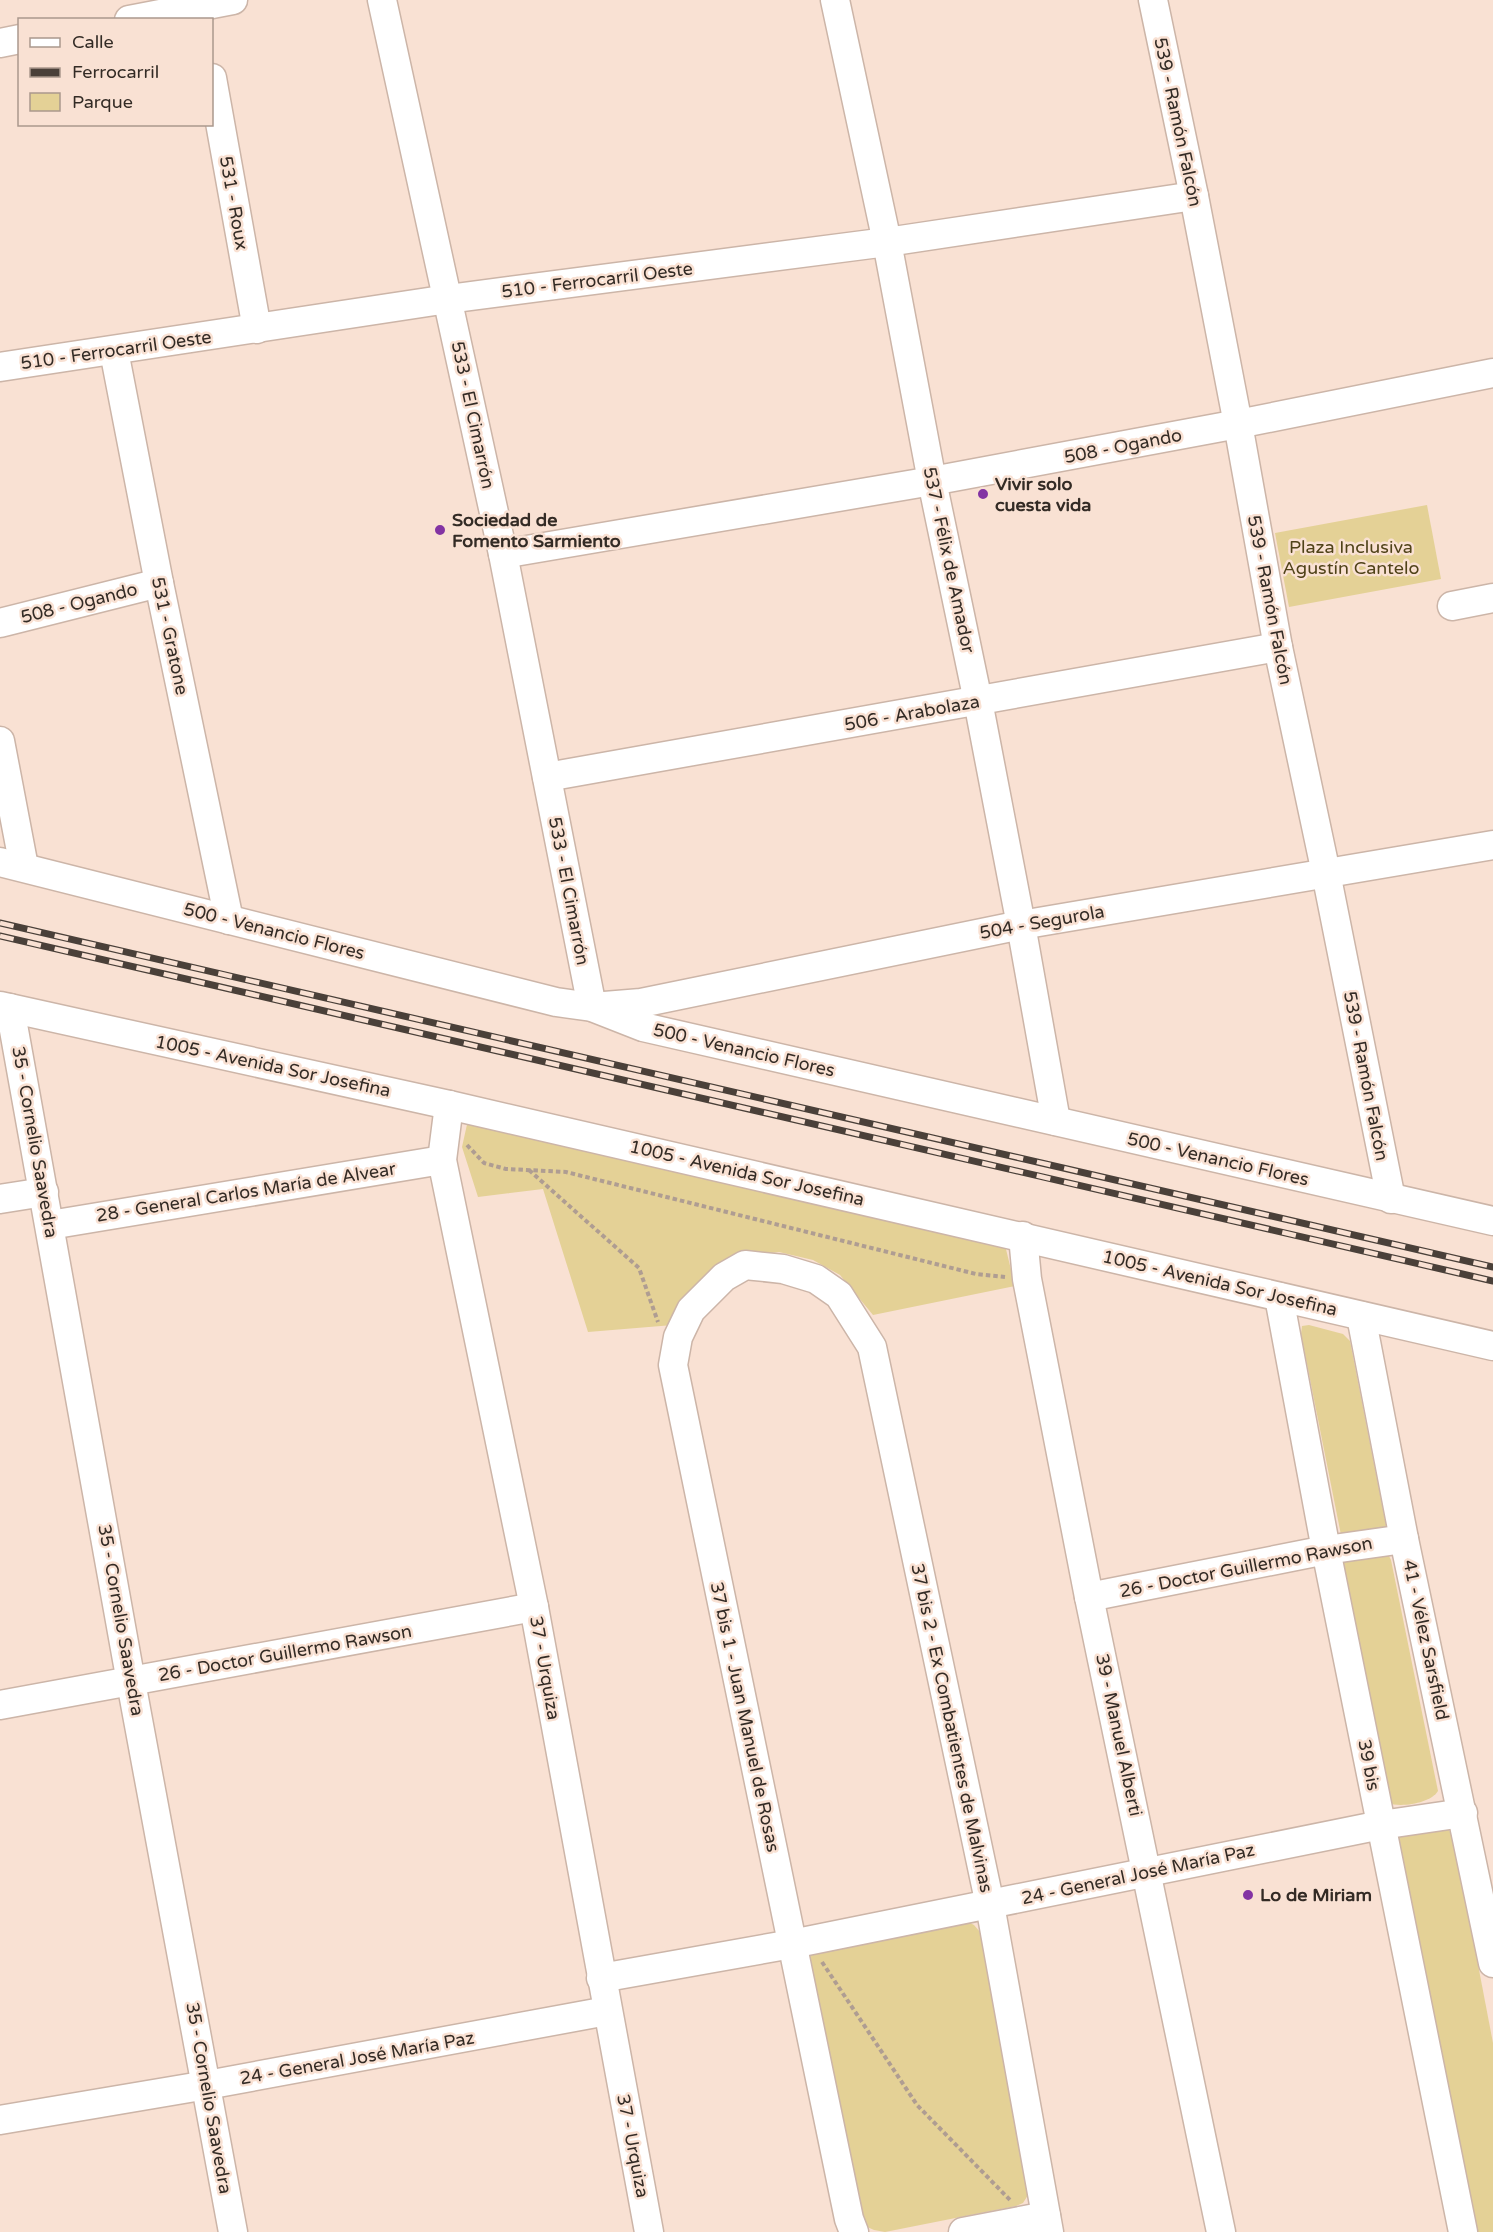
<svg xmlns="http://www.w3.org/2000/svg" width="1493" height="2232" viewBox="0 0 1493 2232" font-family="'Varela Round',sans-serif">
	<rect width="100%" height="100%" fill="#f9e1d3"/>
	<!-- green -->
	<g fill="#e4d196">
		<polygon points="1427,505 1441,579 1289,607 1275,533"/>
		<polygon points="468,1120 1004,1241 1015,1286 873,1315 840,1275 813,1260 779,1252 740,1257 673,1325 588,1332 543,1189 478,1197 462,1147"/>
		<polygon points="1309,1325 1343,1334 1350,1341 1386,1525 1385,1528 1341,1535 1301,1334 1302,1326"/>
		<path d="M1387,1552L1391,1560L1438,1791C1431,1803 1401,1808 1388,1803L1335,1561Z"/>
		<polygon points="1443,1825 1449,1830 1454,1839 1493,2043 1493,2232 1471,2232 1395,1835"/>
		<polygon points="964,1920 974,1925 980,1932 1030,2192 1023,2203 1016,2206 885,2232 874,2230 865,2226 808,1963 811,1954"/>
	</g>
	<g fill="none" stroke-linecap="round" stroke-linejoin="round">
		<!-- minor casing -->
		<g stroke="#ccb5a8" stroke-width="31">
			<g id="minor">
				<polyline points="382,0 503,554 592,1007 641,1003 1021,925 1493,845"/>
				<polyline points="835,0 887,242 932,481 978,701 1021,925 1056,1121"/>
				<polyline points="1153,0 1194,196 1238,424 1278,647 1326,873 1391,1199"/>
				<polyline points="129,20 233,0"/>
				<polyline points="0,43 20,39"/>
				<polyline points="212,78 257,329"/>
				<polyline points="114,351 159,583 229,920"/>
				<polyline points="0,367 448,299 887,242 1194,196"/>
				<polyline points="503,554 932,481 1238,424 1493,373"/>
				<polyline points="1452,606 1493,598"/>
				<polyline points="0,623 159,583"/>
				<polyline points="0,741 24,867"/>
				<polyline points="547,777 1278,647"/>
				<polyline points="0,862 556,1002 592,1007 643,1027 1493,1221"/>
				<polyline points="0,1006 449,1105 1493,1346"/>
				<polyline points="10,1008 131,1682 233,2232"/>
				<polyline points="449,1105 442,1160 534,1607 649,2232"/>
				<polyline points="0,1199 44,1192"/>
				<polyline points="50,1225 442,1160"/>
				<polyline points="1023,1236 1027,1279 1089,1597 1221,2232"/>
				<polyline points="1279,1297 1326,1550 1463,2232"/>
				<polyline points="1361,1316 1404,1539 1493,1963"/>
				<polyline points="1089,1597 1326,1550 1404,1539"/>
				<polyline points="0,1705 534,1607"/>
				<polyline points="601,1978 792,1944 1381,1825 1463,1813"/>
				<polyline points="0,2120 207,2085 607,2011"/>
				<polyline points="854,2232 849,2219 673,1365 678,1337 691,1310 724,1277 745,1265 783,1269 816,1279 839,1295 872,1347 990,1905 1049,2232"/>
				<polyline points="963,2232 1046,2216"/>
			</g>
		</g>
		<!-- path -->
		<g stroke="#af9d92" stroke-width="4" stroke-dasharray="4.5 3" stroke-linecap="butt">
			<polyline points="467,1145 484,1163 506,1169 566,1172 976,1274 1005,1277"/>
			<polyline points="529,1170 639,1268 658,1322"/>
			<polyline points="822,1962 917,2105 1010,2200"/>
		</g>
		<!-- minor -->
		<use href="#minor" stroke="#fff" stroke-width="28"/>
		<!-- rail casing -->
		<g stroke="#4a4039" stroke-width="7">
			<g id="rail">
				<polyline points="0,923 1493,1267"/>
				<polyline points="0,936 1493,1281"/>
			</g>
		</g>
		<!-- rail -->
		<use href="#rail" stroke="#f9e1d3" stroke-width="4.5" stroke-dasharray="14" stroke-linecap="butt"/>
	</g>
	<!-- markers -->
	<g fill="#8333a3" stroke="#f9e1d3" stroke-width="2">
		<circle cx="983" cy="494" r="6"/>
		<circle cx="440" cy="530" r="6"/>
		<circle cx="1248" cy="1895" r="6"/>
	</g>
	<g text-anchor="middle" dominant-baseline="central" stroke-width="5" stroke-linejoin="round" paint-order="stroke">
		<!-- street labels -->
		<g font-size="18" fill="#332b25" stroke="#f9e1d3">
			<text transform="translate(1178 122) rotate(78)">539 - Ramón Falcón</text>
			<text transform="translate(234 203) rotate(80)">531 - Roux</text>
			<text transform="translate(597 280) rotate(-7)">510 - Ferrocarril Oeste</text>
			<text transform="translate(116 350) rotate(-8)">510 - Ferrocarril Oeste</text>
			<text transform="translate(473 415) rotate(78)">533 - El Cimarrón</text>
			<text transform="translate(1123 446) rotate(-11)">508 - Ogando</text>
			<text transform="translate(949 560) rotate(78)">537 - Félix de Amador</text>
			<text transform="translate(1270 600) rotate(79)">539 - Ramón Falcón</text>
			<text transform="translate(79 603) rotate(-14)">508 - Ogando</text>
			<text transform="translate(170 636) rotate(78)">531 - Gratone</text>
			<text transform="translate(912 713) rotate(-10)">506 - Arabolaza</text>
			<text transform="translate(569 891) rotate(79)">533 - El Cimarrón</text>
			<text transform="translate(1042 922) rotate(-10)">504 - Segurola</text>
			<text transform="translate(274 931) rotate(14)">500 - Venancio Flores</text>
			<text transform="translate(744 1050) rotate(13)">500 - Venancio Flores</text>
			<text transform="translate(273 1066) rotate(12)">1005 - Avenida Sor Josefina</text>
			<text transform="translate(1366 1076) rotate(79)">539 - Ramón Falcón</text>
			<text transform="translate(35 1142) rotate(80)">35 - Cornelio Saavedra</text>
			<text transform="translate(1218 1159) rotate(13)">500 - Venancio Flores</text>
			<text transform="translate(747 1173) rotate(13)">1005 - Avenida Sor Josefina</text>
			<text transform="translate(246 1192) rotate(-9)">28 - General Carlos María de Alvear</text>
			<text transform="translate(1220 1283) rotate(13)">1005 - Avenida Sor Josefina</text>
			<text transform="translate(1246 1567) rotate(-11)">26 - Doctor Guillermo Rawson</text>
			<text transform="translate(121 1620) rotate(80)">35 - Cornelio Saavedra</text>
			<text transform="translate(1426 1640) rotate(78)">41 - Vélez Sarsfield</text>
			<text transform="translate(285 1653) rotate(-10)">26 - Doctor Guillermo Rawson</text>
			<text transform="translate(545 1668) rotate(80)">37 - Urquiza</text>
			<text transform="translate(745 1717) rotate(78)">37 bis 1 - Juan Manuel de Rosas</text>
			<text transform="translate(952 1728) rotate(78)">37 bis 2 - Ex Combatientes de Malvinas</text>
			<text transform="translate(1119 1735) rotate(78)">39 - Manuel Alberti</text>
			<text transform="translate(1369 1765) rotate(79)">39 bis</text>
			<text transform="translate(1138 1874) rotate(-12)">24 - General José María Paz</text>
			<text transform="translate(357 2058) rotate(-10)">24 - General José María Paz</text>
			<text transform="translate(209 2098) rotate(80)">35 - Cornelio Saavedra</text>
			<text transform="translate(633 2146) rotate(79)">37 - Urquiza</text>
		</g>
		<!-- poi labels -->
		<g font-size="18" font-weight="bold" fill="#332b25" stroke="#f9e1d3" text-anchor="start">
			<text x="995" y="484">Vivir solo<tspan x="995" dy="21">cuesta vida</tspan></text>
			<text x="452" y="520">Sociedad de<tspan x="452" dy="21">Fomento Sarmiento</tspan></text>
			<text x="1260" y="1895">Lo de Miriam</text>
		</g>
		<!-- park labels -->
		<g font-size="18" fill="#4f4218" stroke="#f9e1d3">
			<text x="1351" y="547">Plaza Inclusiva<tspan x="1351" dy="21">Agustín Cantelo</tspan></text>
		</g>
	</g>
	<!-- legend -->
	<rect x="18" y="18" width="195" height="108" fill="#f9e1d3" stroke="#aa988d" stroke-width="1.5"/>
	<rect x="30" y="38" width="30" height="9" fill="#ffffff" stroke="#aa988d" stroke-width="1.5"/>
	<text x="72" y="48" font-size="18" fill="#332b25">Calle</text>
	<rect x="30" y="68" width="30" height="9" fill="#4a4039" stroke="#aa988d" stroke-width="1.5"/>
	<text x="72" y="78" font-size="18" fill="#332b25">Ferrocarril</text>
	<rect x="30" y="93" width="30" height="18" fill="#e4d196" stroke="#aa988d" stroke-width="1.5"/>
	<text x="72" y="108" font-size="18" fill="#332b25">Parque</text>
</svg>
